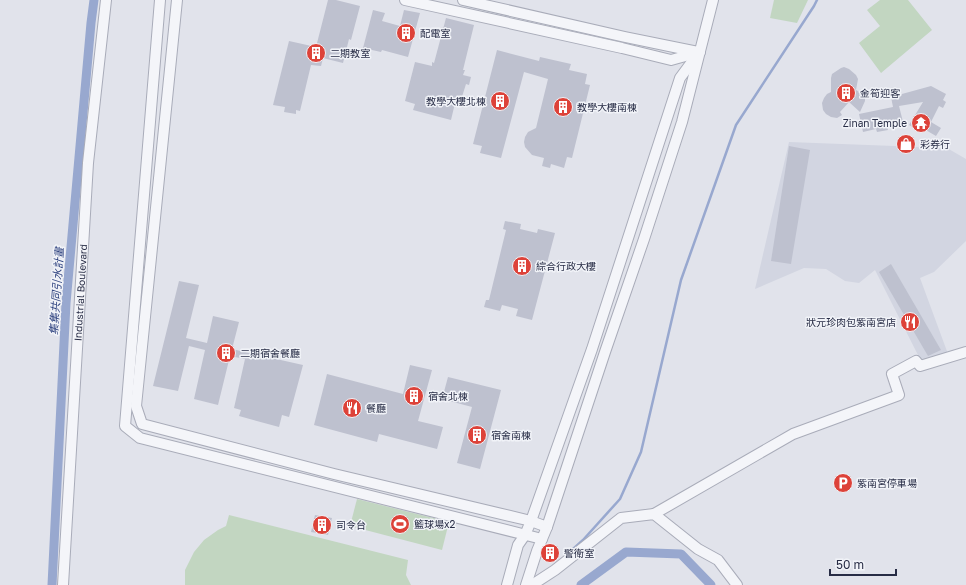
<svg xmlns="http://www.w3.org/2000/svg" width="966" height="585" viewBox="0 0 966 585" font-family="'Golos Text','Noto Sans TC',sans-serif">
	<rect width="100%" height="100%" fill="#e1e3eb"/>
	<!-- built -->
	<polygon fill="#d2d5e1" points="789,142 947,148 966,159 966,241 934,272 920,278 948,354 921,361 875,270 859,283 845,281 826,269 804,268 755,289"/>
	<!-- green -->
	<g fill="#c2d6c1">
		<polygon points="774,0 808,0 797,23 770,18"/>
		<polygon points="880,0 908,0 932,30 881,73 859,43 880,26 867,10"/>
		<polygon points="357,499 449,522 442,550 350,526"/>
		<polygon points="229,515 408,560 406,575 411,585 185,585 185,570 194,552 204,540 218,530 226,526"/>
	</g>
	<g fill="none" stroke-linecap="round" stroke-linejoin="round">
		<!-- stream -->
		<polyline stroke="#98a8cf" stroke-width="2.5" points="572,550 583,540 620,499 641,452 681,280 736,125 814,6 817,0"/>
		<!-- canal -->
		<g stroke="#98a8cf" stroke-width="9">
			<polyline points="52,585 66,303 91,23 94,0"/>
			<polyline points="581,585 626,552 681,554 711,585"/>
		</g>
	</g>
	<!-- building -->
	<g fill="#bec1cf">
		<polygon points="328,0 336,0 360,6 351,40 349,39 343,63 323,58 321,66 311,65 300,111 296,110 296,114 284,112 285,107 273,105 289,41 316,47"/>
		<polygon points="373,10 385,13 382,21 400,26 404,10 420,13 408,57 382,50 381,52 363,48"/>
		<polygon points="446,18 474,25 463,70 465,70 463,75 471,77 469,85 466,84 461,100 456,99 451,120 413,110 415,104 405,101 415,62 432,66 432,62 434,63"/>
		<polygon points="497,50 539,61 540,57 571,64 569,70 587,74 585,84 590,85 572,158 567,157 564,168 551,164 550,168 542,166 544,158 532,155 525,147 524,142 525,137 528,132 536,128 548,79 524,72 501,158 480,153 482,146 473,144"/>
		<polygon points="844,67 849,69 856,75 858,79 856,90 863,94 865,97 865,101 860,112 849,102 840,112 842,115 837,118 831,117 826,114 823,110 822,103 824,98 827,94 831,92 831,78 832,74 841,68"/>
		<polygon points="931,86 946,94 943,100 946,102 943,108 939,106 931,122 941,128 936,136 924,129 921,132 909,125 923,102 899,106 903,122 887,125 888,130 877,132 876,129 863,132 859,114 893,107 891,97"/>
		<polygon points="789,146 810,150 791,264 771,261"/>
		<polygon points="505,221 521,224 520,229 537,233 538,229 555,233 532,320 516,316 518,309 502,305 500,311 484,307 486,300 489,300 506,230 503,229"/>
		<polygon points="891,264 941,350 928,356 879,272"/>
		<polygon points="179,281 199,285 186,338 207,343 213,316 239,322 232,349 303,365 289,417 282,415 279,427 239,416 241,410 234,408 245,359 230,356 218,405 194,399 205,350 189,346 178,391 153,386"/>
		<polygon points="410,365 432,370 418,421 443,427 437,449 379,434 377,442 314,425 327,374 403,394"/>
		<polygon points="448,377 501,390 480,469 457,463 472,407 442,399"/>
		<polygon points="315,515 332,518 328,535 311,532"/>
		<polygon points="549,544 557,547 552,561 544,558"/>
	</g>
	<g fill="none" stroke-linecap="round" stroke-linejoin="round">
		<!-- minor casing -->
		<g stroke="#a9acb9" stroke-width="12">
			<g id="minor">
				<polyline points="160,0 125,426 140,438 542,539"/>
				<polyline points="177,0 136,406 142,424 334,474 531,521 547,527"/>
				<polyline points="405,0 622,48 671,60 700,52"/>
				<polyline points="463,0 625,37 698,52"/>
				<polyline points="654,514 793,434 899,395 892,374 916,361 920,366 966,352"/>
				<path id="s1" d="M63,585L88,163L106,0"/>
				<polyline points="507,585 518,545 525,535 531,521 592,349 680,78 697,55"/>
				<polyline points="526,585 537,551 547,527 554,506 605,352 644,239 682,122 713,0"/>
				<polyline points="532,585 555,570 621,518 654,514 698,549 718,560 737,585"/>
			</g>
		</g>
		<!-- minor -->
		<use href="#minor" stroke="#f4f5f9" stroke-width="10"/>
	</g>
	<!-- icons -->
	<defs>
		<g id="building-disc" transform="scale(1)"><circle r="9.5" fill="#dd4239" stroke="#f1f3f8"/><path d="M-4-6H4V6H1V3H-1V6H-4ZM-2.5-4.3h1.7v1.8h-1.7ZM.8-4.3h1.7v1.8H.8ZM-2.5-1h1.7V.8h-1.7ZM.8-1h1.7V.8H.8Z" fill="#fff"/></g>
		<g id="temple-disc" transform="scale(1)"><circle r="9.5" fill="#dd4239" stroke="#f1f3f8"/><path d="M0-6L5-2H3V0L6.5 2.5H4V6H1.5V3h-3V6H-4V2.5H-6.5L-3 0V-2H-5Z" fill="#fff"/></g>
		<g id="shop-disc" transform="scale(1)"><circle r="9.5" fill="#dd4239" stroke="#f1f3f8"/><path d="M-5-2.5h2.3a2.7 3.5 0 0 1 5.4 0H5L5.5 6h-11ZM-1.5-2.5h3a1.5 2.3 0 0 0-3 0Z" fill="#fff"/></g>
		<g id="restaurant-disc" transform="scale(1)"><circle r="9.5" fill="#dd4239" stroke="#f1f3f8"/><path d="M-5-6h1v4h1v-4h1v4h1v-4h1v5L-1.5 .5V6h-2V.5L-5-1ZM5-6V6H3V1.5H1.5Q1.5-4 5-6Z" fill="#fff"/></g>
		<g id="parking-disc" transform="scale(1)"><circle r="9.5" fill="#dd4239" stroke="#f1f3f8"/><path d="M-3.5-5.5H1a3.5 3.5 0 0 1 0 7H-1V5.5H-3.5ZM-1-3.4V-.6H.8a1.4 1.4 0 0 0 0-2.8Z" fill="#fff"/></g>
		<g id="stadium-disc" transform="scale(1)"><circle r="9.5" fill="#dd4239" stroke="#f1f3f8"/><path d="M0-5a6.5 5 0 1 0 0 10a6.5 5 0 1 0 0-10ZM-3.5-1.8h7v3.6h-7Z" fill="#fff"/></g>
	</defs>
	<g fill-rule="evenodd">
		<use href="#building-disc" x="406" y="33"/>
		<use href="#building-disc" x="316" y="53"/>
		<use href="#building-disc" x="846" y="93"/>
		<use href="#building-disc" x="500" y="101"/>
		<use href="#building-disc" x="563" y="107"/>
		<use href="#temple-disc" x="921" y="123"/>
		<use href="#shop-disc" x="906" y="144"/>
		<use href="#building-disc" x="522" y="266"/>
		<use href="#restaurant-disc" x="910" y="322"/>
		<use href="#building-disc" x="226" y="353"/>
		<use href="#building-disc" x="414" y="396"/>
		<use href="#restaurant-disc" x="352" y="408"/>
		<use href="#building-disc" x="477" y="435"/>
		<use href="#parking-disc" x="843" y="483"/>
		<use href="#stadium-disc" x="400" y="524"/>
		<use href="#building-disc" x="322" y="525"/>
		<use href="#building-disc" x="550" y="553"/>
	</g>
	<g text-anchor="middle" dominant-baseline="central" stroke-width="3" stroke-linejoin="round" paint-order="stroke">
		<!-- poi labels -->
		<g font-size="10" fill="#272c45" stroke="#f1f3f8" text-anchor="start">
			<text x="420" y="33">配電室</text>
			<text x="330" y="53">二期教室</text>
			<text x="860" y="93">金筍迎客</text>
			<text x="486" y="101" text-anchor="end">教學大樓北棟</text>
			<text x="577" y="107">教學大樓南棟</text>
			<text x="907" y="123" text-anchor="end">Zinan Temple</text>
			<text x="920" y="144">彩券行</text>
			<text x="536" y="266">綜合行政大樓</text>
			<text x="896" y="322" text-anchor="end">狀元珍肉包紫南宮店</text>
			<text x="240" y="353">二期宿舍餐廳</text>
			<text x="428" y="396">宿舍北棟</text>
			<text x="366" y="408">餐廳</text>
			<text x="491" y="435">宿舍南棟</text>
			<text x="857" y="483">紫南宮停車場</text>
			<text x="414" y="524">籃球場x2</text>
			<text x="336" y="525">司令台</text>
			<text x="564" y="553">警衛室</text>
		</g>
		<!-- street labels -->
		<g font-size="10" fill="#272c45" stroke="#f1f3f8">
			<text stroke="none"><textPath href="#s1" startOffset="293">Industrial Boulevard</textPath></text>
		</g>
		<!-- water labels -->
		<g font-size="11" font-style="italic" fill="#2d417e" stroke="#f1f3f8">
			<text transform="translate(56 291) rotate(-86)">集集共同引水計畫</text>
		</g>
	</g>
	<!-- scale -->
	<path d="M830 569v6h66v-6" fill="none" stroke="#272c45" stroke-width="2"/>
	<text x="836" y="569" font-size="12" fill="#272c45" stroke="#f1f3f8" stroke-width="3" paint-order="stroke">50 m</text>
</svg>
